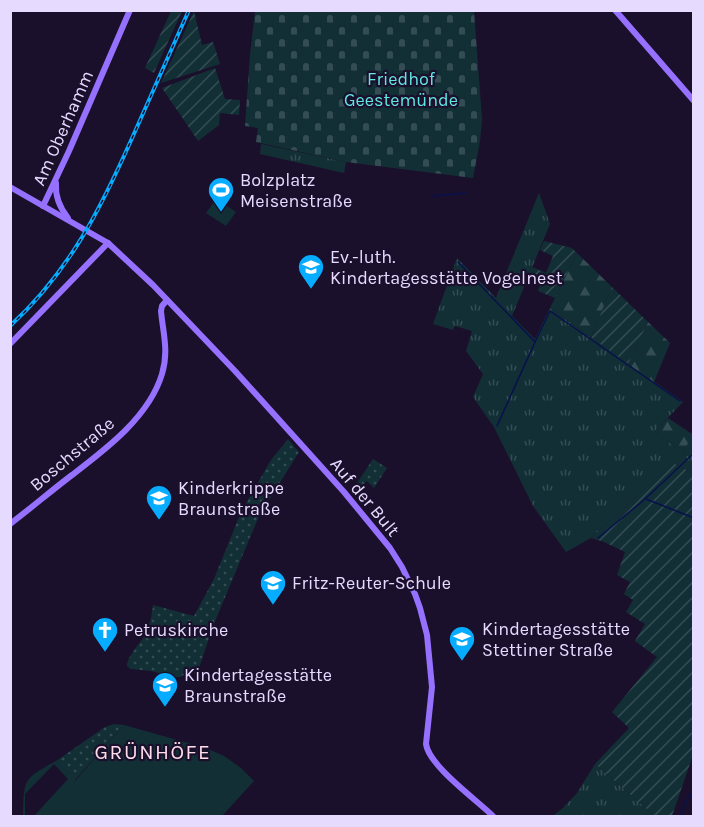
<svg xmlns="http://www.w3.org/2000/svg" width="704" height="827" viewBox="0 0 704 827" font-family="Karla,sans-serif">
	<defs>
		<pattern id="grass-tufts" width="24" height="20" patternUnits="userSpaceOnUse" patternTransform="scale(1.5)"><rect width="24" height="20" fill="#122f36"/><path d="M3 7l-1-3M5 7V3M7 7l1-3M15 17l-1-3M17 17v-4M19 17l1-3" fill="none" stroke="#344d54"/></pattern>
		<pattern id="forest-firs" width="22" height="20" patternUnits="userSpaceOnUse" patternTransform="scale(1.5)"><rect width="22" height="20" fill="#122f36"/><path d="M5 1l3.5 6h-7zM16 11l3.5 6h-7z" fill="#344d54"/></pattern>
		<pattern id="cemetery-stones" width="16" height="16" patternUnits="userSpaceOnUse" patternTransform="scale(1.5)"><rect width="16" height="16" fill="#122f36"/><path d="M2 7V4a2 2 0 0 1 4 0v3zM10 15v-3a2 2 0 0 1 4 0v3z" fill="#344d54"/></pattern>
		<pattern id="park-dots" width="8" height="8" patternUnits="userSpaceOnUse" patternTransform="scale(1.5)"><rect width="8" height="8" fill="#122f36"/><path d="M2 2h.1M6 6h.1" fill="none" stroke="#344d54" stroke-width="1.8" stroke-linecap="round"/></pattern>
		<pattern id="garden-furrows" width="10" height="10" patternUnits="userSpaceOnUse" patternTransform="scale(1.5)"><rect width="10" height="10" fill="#122f36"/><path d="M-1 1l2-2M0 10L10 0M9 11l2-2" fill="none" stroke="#344d54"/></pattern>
	</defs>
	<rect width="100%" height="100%" fill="#1b102c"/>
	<!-- grass -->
	<g fill="url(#grass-tufts)">
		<polygon points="261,144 346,162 344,173 260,154"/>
		<polygon points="539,193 550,224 512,316 535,339 550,308 683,402 655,431 683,454 693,429 693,473 673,463 591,538 566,552 533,506 494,427 473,397 483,374 466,351 472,331 455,326 453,330 433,324 457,258 496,298"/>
		<polygon points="595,764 655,816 553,816 564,807 577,793"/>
	</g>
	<!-- forest -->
	<g fill="url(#forest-firs)">
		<polygon points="577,253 612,287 591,337 550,308"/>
		<polygon points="648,322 670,343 654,382 628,364"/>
		<polygon points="668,418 692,434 683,454 655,431"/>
	</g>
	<!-- cemetery -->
	<polygon fill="url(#cemetery-stones)" points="255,11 474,11 482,119 480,141 473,178 346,162 256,142 258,128 245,126 250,55"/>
	<!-- park -->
	<g fill="url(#park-dots)">
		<path d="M288,439L299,452L259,516L213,626L197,674L189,672L180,677H173L151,671L131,669L127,666C127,656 141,643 146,633C150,624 152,615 153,605L194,616L214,579L241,512L271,460Z"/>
		<polygon points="373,459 387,468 374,488 367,481 352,494 351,492"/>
		<polygon points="114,724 124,725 74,781 56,761 105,727"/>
	</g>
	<!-- garden -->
	<g fill="url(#garden-furrows)">
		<polygon points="171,11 182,11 154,73 145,68"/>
		<polygon points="194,11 202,45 213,42 220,64 161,83"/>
		<polygon points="215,68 225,99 240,100 239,115 220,113 219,125 198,141 162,88"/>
		<polygon points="544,241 572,248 577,253 555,298 538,291 542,281 529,276 532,267 546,273 553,256 540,250"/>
		<polygon points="612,287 648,322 628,364 591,337"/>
		<polygon points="673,463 693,473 693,755 672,816 655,816 595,764 629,728 612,712 657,657 635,641 645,624 626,612 633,600 624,594 630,582 617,575 625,552 604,542 591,538"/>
	</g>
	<!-- pitch -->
	<g fill="#122f36">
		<polygon points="216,199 236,212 226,226 206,213"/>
		<path d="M124,725L206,748L224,756L241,768L254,781L222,816H34L68,779L54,764L25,794V816H23C24,779 23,779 56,761L75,781Z"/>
	</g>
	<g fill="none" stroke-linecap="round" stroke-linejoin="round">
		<!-- stream -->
		<g stroke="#08114c" stroke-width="1.5">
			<polyline points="433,196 466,193"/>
			<polyline points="458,262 535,342 550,311 680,401"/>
			<polyline points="497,426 535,342"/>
			<polyline points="646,499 694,518"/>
			<polyline points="598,538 645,499 694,453"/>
			<polyline points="680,816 690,793"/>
		</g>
		<!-- secondary -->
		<g stroke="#9671ff" stroke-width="6">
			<polyline points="615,10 694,101"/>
			<path d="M56,183C55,196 60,208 68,218"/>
			<path d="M10,187L108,243L153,285L235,371L344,492L390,548L402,567L415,594L420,608L427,635L432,687L426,744C429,766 477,800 493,816"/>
			<polyline points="43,206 69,151 130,10"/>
			<polyline points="10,344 108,243"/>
			<path d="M10,524C31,508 51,491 72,475C106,449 149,417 162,374C169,351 163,333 161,311L162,306L167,300"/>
		</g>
		<!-- rail casing -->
		<g stroke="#06acff" stroke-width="4">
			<path id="rail" d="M10,326C70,271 101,208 133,136C152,94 170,52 189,10"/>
		</g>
		<!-- rail -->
		<use href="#rail" stroke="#1b102c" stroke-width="1.5" stroke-dasharray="4.5" stroke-linecap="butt"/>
	</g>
	<!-- icons -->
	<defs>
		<g id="stadium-pin" transform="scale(1.35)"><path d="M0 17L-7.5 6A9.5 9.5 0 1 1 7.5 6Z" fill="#06acff" stroke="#1b102c"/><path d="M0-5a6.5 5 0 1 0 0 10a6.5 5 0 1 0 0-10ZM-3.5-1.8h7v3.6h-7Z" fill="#fff"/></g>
		<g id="school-pin" transform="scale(1.35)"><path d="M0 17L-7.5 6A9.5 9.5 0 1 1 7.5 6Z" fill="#06acff" stroke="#1b102c"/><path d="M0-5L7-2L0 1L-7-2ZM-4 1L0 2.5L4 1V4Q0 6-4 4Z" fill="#fff"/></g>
		<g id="church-pin" transform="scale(1.35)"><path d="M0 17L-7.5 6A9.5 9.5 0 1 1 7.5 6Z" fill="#06acff" stroke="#1b102c"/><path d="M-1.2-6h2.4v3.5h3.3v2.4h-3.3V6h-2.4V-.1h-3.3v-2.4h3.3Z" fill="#fff"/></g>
	</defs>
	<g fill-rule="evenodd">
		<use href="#stadium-pin" x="221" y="190"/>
		<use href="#school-pin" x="311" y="267"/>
		<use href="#school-pin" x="159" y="498"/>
		<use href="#school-pin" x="273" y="583"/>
		<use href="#church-pin" x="105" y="630"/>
		<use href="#school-pin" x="462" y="639"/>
		<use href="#school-pin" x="165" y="685"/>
	</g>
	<g text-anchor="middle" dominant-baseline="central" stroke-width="4.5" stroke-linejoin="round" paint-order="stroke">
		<!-- park labels -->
		<g font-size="18" fill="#5fe7e4" stroke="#1b102c">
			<text x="401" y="79">Friedhof<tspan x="401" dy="21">Geestemünde</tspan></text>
		</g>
		<!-- street labels -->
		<g font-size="18" fill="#e7daff" stroke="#1b102c">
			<text transform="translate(63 128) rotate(-66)">Am Oberhamm</text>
			<text transform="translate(72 454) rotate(-40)">Boschstraße</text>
			<text transform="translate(365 497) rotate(50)">Auf der Bult</text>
		</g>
		<!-- poi labels -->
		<g font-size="18" fill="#e7daff" stroke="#1b102c" text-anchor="start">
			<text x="240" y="180">Bolzplatz<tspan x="240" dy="21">Meisenstraße</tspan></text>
			<text x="330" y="257">Ev.-luth.<tspan x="330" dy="21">Kindertagesstätte Vogelnest</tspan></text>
			<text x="178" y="488">Kinderkrippe<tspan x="178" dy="21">Braunstraße</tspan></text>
			<text x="292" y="583">Fritz-Reuter-Schule</text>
			<text x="482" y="629">Kindertagesstätte<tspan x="482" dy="21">Stettiner Straße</tspan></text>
			<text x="124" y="630">Petruskirche</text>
			<text x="184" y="675">Kindertagesstätte<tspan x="184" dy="21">Braunstraße</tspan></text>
		</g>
		<!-- quarter labels -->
		<g font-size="21" letter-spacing="1.5" fill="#ffdcea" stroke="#1b102c">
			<text x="153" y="752">GRÜNHÖFE</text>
		</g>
	</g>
	<!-- border -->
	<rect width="704" height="827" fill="none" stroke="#e7daff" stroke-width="24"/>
</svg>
